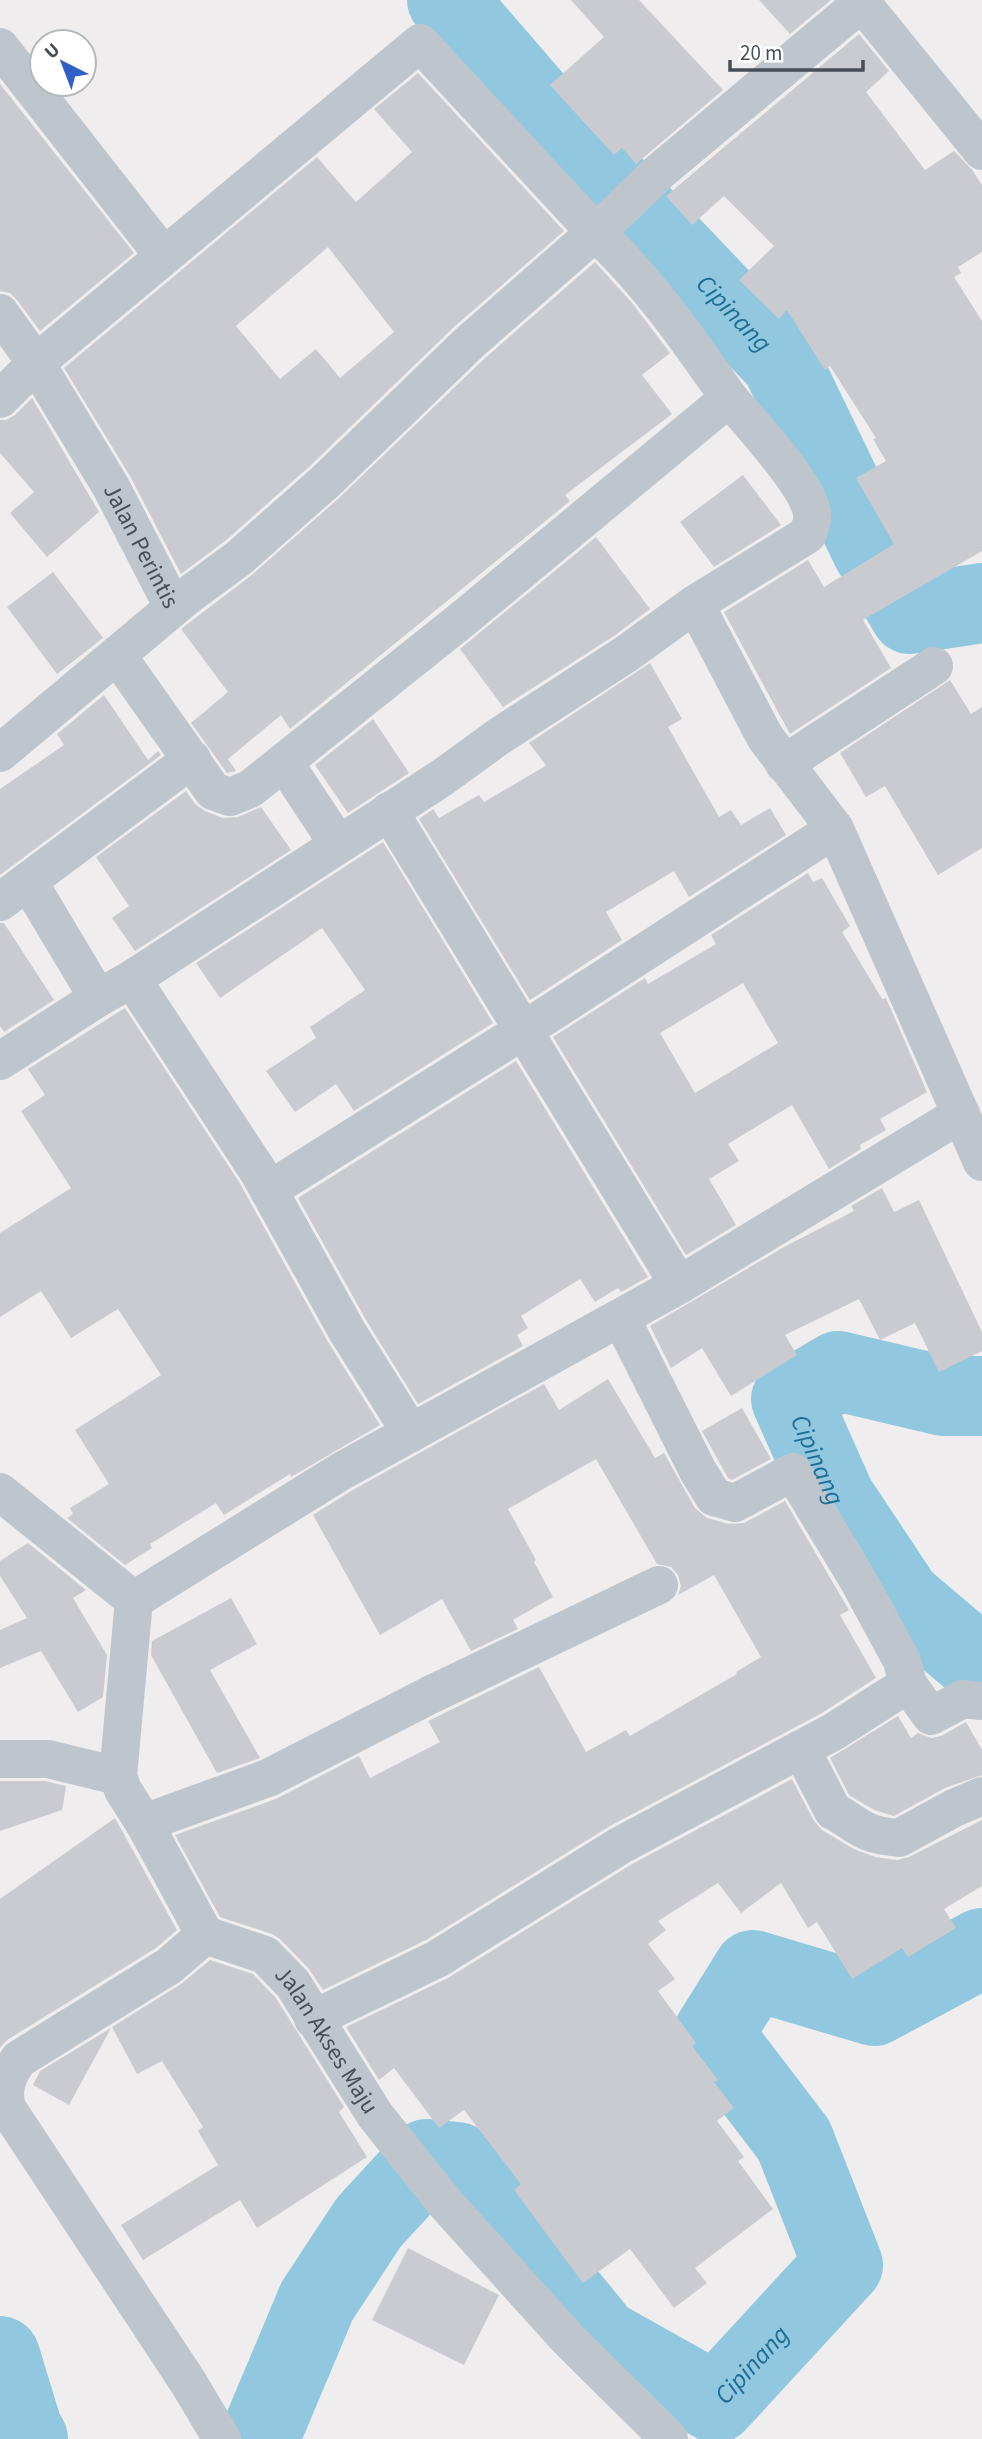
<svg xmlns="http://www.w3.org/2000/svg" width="982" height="2439" viewBox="0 0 982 2439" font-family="'Source Sans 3',sans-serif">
	<rect width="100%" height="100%" fill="#efeded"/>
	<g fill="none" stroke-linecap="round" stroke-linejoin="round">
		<!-- river -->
		<g stroke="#92c7e0" stroke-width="80">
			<path id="s1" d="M447,0L554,124L781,362L872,550L910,614L982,603"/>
			<path id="s2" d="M982,1396H944L838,1371L791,1399L835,1498L902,1599L982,1667"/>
			<polyline points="0,2356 23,2431 28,2439"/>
			<path id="s3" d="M259,2439L317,2301L369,2222L427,2159L457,2162L602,2339L716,2403L843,2265L794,2140L713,2034L753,1970L874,2006L982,1948"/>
		</g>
	</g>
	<!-- building -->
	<g fill="#cacbd1" fill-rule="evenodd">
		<polygon points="571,0 639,0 723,90 636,164 622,148 614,155 550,85 604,37"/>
		<polygon points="759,0 831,0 790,34"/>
		<polygon points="859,34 889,71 866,92 925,170 954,151 973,171 982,185 982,252 958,267 961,273 954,277 982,321 982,551 863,620 891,668 790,734 724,612 808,560 824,587 894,544 856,478 886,461 873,439 876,438 830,366 825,370 787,310 779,319 739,280 774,246 724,196 692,225 666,196"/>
		<path d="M418,73L564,231L454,327L310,466L225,541L181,574L130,476L64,368L317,157L356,202L412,152L374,109ZM328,247L394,332L340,378L316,349L280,379L236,326Z"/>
		<polygon points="0,84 134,253 40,331 17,300 10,293 0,291"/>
		<polygon points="595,262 633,304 670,353 642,375 672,414 565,495 570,501 290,729 281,715 228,759 236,771 227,773 191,723 228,692 181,629 253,574 339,498 484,359"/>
		<polygon points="32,398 99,512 47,557 10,513 34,492 0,453 0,420 6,420 15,415"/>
		<polygon points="743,475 781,525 714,567 680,522"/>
		<polygon points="596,537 650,609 614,636 503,707 460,649"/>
		<polygon points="53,572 103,638 57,674 7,607"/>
		<polygon points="650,663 682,719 668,727 719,817 731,810 741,825 770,808 786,835 689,897 674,871 606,912 622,940 530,1000 419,819 433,809 439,818 479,795 484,802 542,768 546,765 529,743"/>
		<polygon points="950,680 971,714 982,707 982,848 938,875 885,786 866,797 840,753"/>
		<polygon points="104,695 148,760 158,751 161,755 0,875 0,789 64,745 57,734"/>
		<polygon points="373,719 409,773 348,813 315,765"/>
		<polygon points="186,791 195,804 205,811 223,818 238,817 261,807 291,850 135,951 112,918 129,906 96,857"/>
		<polygon points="383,842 493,1023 354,1111 336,1084 295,1112 266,1071 316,1038 310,1027 365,990 322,928 220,998 196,963"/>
		<path d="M808,873L813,882L822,878L850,926L842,932L882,999L886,998L927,1092L880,1119L886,1130L860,1145L861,1149L829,1169L792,1105L728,1144L739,1161L709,1179L736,1225L686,1255L553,1037L645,978L648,984L716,944L711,935ZM743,983L778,1043L695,1093L660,1033Z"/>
		<polygon points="0,923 4,923 54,1000 4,1032 0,1026"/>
		<polygon points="125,1008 239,1182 328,1342 380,1425 291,1477 290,1474 224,1515 216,1503 150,1544 152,1548 125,1565 67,1518 73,1514 70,1508 109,1484 75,1430 161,1375 118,1309 71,1338 41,1291 0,1317 0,1233 71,1188 21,1111 45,1095 28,1069"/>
		<polygon points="516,1061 648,1277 621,1292 618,1288 595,1302 580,1279 521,1316 528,1328 517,1335 523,1346 418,1404 366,1320 298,1198"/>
		<polygon points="882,1188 894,1212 919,1200 982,1332 982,1351 939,1372 915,1323 880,1340 859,1299 785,1335 797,1355 731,1396 702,1348 671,1368 650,1326 784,1247 854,1211 851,1206"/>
		<polygon points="608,1379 655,1458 664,1453 695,1508 707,1518 729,1524 744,1523 785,1501 849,1610 840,1615 876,1678 822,1713 610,1826 426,1940 323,1990 309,1969 280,1939 272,1934 220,1917 175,1835 276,1799 359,1756 370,1778 440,1742 428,1721 539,1667 586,1752 626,1730 630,1736 737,1674 736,1672 761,1657 714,1575 678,1595 681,1586 678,1575 671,1567 657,1564 596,1459 508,1509 536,1560 534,1562 553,1597 513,1620 518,1629 471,1651 442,1599 380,1635 313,1515 351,1491 544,1384 559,1410"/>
		<polygon points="742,1408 771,1459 732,1480 728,1478 702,1431"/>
		<polygon points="28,1543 86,1590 73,1598 107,1655 103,1697 78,1712 41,1651 0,1668 0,1630 27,1618 0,1576 0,1561"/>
		<polygon points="231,1598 257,1644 210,1670 260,1758 217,1773 151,1655 152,1641"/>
		<polygon points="898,1716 911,1738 918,1733 931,1738 941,1736 966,1722 982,1750 982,1775 945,1788 894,1816 874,1810 849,1795 830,1758"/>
		<polygon points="792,1779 814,1821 822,1830 854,1849 875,1857 897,1860 909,1857 982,1820 982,1886 944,1909 956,1928 908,1957 902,1948 852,1979 817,1922 808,1928 781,1883 741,1913 718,1883 658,1921 666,1930 648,1944 675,1979 658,1991 696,2043 692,2046 718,2080 714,2082 734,2108 717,2121 744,2157 738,2161 773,2209 695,2268 707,2283 674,2308 630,2249 583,2283 514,2190 521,2184 464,2110 439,2128 394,2068 379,2080 346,2027 448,1978 632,1864"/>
		<polygon points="0,1781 45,1781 66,1786 62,1810 0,1831"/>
		<polygon points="115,1818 177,1930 156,1948 7,2040 0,2048 0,1899"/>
		<polygon points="210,1960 253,1974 276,1998 344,2107 339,2112 367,2157 257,2228 240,2200 143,2260 121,2225 218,2165 198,2131 203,2127 162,2061 137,2074 112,2027 181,1984"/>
		<polygon points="111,2028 69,2105 33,2085 40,2071"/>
		<polygon points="408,2248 499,2295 464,2365 372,2320"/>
	</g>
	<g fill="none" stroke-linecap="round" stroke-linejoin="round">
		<!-- street -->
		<g stroke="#bfc5cd" stroke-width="38">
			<polyline points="862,3 982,151"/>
			<polyline points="0,47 163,255"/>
			<path d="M0,313L36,363L420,43L595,232C647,280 688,339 729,398L464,618L250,789L230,797L213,791L117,655"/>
			<path id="s4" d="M0,399L36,363L111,487L173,607"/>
			<polyline points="695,604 765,737 835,829"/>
			<polyline points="0,753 186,597 239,558 325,482 469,343 607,222 659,172 865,0"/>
			<polyline points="284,762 338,844"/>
			<polyline points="784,764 934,666"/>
			<polyline points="389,811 679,1285"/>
			<polyline points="28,881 98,998"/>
			<polyline points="0,902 192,759"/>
			<polyline points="0,1061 98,998 132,979"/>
			<polyline points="269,1190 524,1030 835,829 982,1162"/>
			<polyline points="621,1318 698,1471 714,1497 735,1503 793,1472 858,1580 902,1661 908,1684 931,1716 963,1699 982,1701"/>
			<path d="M411,1433L347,1331L258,1171L132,979L443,777L498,737L626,654L695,604L807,535C810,528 813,522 812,514C809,485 749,422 729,398"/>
			<polyline points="0,1492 134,1600"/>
			<path id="s5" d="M134,1600L118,1776L123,1790L144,1823L205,1935L265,1955L293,1984L375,2115L446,2204L568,2339L669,2439"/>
			<polyline points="134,1600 340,1472 679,1285 961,1114"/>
			<path d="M801,1749L833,1811C846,1817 856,1827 869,1832C878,1836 889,1837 899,1838L954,1808L982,1796"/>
			<polyline points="0,1759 48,1759 118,1776"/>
			<polyline points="144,1823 268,1778 430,1695 659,1585"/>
			<path d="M205,1935L169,1966L19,2059C7,2075 2,2089 7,2108L188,2382L222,2439"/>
			<polyline points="313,2019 437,1959 621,1845 833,1732 908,1684"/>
		</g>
	</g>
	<g text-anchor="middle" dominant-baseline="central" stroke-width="5" stroke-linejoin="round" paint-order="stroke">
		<!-- street labels -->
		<g font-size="24" fill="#474e58" stroke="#fff">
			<text stroke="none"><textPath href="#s4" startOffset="262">Jalan Perintis</textPath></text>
			<text stroke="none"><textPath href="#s5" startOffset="527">Jalan Akses Maju</textPath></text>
		</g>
		<!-- water labels -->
		<g font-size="26" font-style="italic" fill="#1d6e95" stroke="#fff">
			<text stroke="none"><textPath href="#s1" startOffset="425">Cipinang</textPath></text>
			<text stroke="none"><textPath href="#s2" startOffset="268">Cipinang</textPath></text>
			<text stroke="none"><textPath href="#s3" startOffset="772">Cipinang</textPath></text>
		</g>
	</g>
	<!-- north arrow -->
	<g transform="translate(63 63) rotate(318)"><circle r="33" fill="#ffffff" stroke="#b5b8bc" stroke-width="2"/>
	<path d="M0-5L12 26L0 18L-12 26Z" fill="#2f5fc7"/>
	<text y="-10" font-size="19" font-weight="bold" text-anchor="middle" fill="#474e58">U</text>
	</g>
	<!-- scale -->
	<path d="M730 60v10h133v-10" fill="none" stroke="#474e58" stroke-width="3.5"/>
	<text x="740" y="60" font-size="21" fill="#474e58" stroke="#ffffff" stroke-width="5" paint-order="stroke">20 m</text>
</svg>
